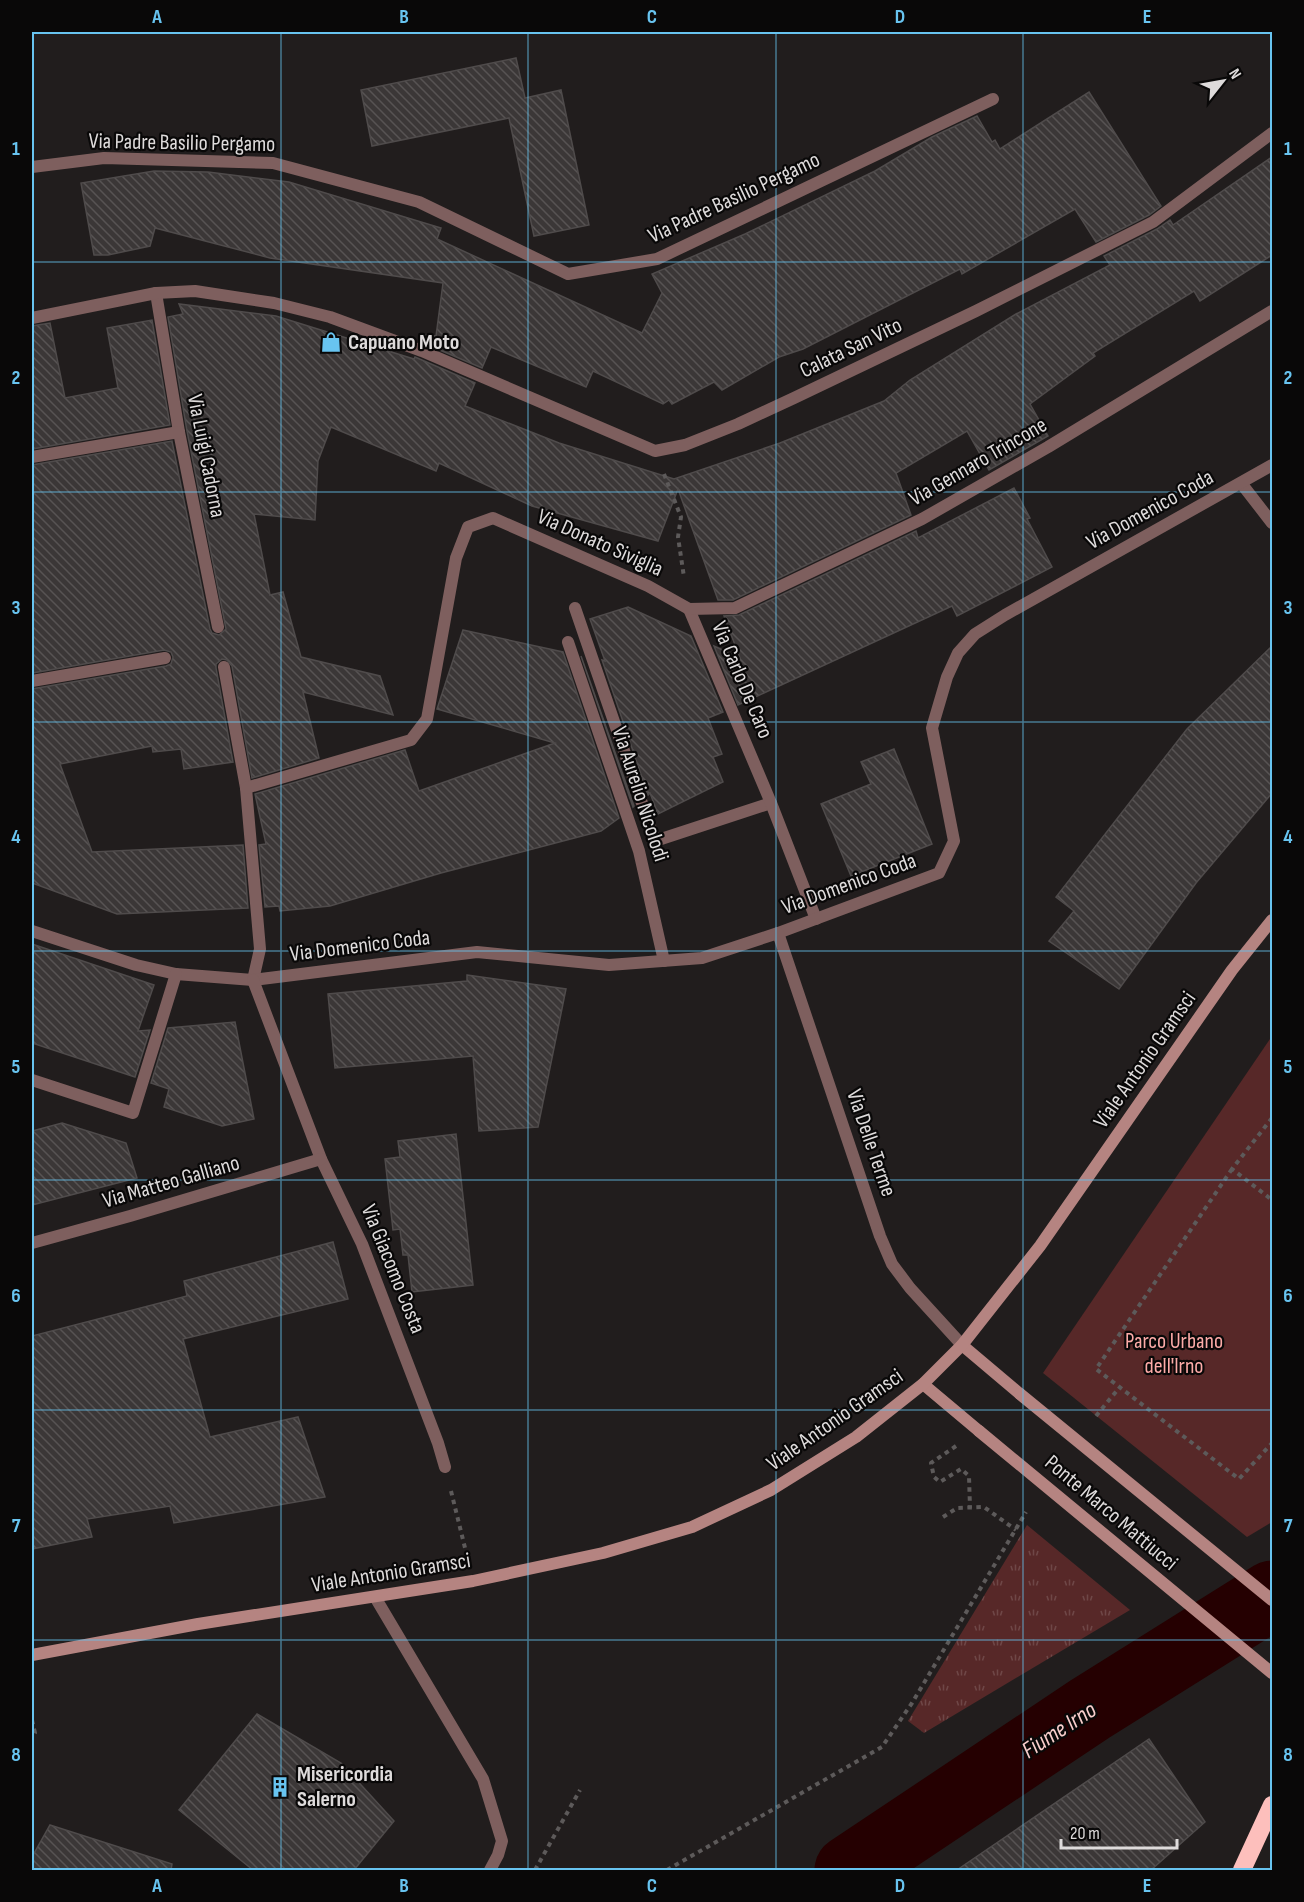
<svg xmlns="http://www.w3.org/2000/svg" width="1304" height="1902" viewBox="0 0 1304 1902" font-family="'Sofia Sans Condensed',sans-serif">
	<defs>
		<pattern id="grass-tufts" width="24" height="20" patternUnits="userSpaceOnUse" patternTransform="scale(1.5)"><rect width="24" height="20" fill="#572828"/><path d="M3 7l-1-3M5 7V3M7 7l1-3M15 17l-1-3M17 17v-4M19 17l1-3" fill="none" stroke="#6f4747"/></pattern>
		<pattern id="building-back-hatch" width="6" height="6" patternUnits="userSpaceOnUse" patternTransform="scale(1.5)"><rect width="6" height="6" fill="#3b3737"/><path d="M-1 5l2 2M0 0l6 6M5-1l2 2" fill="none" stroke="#575353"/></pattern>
	</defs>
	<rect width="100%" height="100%" fill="#211d1d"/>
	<!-- grass -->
	<polygon fill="url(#grass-tufts)" points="1027,1525 1130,1610 924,1733 908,1721"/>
	<!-- park -->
	<polygon fill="#572828" points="1272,1036 1272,1522 1247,1537 1043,1373"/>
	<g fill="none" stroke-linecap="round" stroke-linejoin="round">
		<!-- river -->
		<polyline stroke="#250001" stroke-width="69" points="849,1870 1090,1709 1272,1595"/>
	</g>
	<!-- building -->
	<g fill="url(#building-back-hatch)" stroke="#4f4b4b" stroke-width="1.5">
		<polygon points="516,58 525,98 561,90 589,225 534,236 509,118 372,146 361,90"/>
		<polygon points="1089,92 1161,206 1149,215 1096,242 1075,209 962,274 960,269 803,349 779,357 722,390 714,382 672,404 669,400 663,404 593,371 586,387 491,347 482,368 421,342 423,335 436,336 443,283 270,258 155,228 150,246 108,255 94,255 81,183 154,171 208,172 289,182 441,228 437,239 642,333 662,293 652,274 745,234 875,171 932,137 977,116 992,142 995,140 1000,149"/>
		<polygon points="1272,157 1272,255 1200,301 1194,291 1093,353 1095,356 1030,404 1048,436 989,470 967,431 896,473 911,515 733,600 718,600 678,489 658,541 532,506 439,463 436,471 331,427 318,461 315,520 254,514 270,595 283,592 301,657 380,676 393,715 303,692 319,758 252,778 232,666 227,660 222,659 216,664 216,668 233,762 184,769 181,749 153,752 152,746 60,764 92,852 243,845 248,908 117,914 32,883 32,689 166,666 171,664 173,657 171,652 164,650 32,673 32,465 172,441 210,629 212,633 219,635 226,629 187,431 168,317 183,314 179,304 276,316 414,359 415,357 475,383 465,406 559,443 674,479 780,443 884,401 910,380 1016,314 1110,265 1104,256 1157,229 1170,220 1173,225"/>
		<polygon points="152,320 170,425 32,449 32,326 50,323 65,398 118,388 107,328"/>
		<polygon points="1014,488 1030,518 1027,519 1052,567 957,616 952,606 738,705 714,646 740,658 724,616 739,615 916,531 918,538"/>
		<polygon points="628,607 691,636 723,712 708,718 722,754 713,757 723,782 658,814 650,793 648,795 602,660 605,661 590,619"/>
		<polygon points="463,630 563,652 619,818 601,831 441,873 330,906 280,911 279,906 265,907 259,845 266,844 255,794 405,750 419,791 555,743 437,709"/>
		<polygon points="1272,646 1272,793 1196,883 1119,989 1049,941 1074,911 1056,897 1187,729"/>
		<polygon points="581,656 634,806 633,807"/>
		<polygon points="894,749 932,844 851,876 821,804 871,784 861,762"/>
		<polygon points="32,944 154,985 138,1031 150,1030 135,1077 32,1043"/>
		<polygon points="467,975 566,989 538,1127 479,1131 473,1056 335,1068 328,994 467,981"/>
		<polygon points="235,1022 254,1119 222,1126 164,1107 169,1089 151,1083 168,1028"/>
		<polygon points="62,1123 126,1143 137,1178 32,1205 32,1131"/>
		<polygon points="456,1134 473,1285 412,1292 408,1255 403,1255 400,1229 393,1230 385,1159 400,1157 398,1141"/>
		<polygon points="333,1242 348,1299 183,1339 210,1437 298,1417 325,1497 174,1523 170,1506 87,1519 92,1537 32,1549 32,1336 187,1296 184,1281"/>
		<polygon points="257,1714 341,1763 394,1821 354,1870 253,1870 179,1810"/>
		<polygon points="1149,1739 1205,1822 1151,1870 957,1870"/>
		<polygon points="50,1825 172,1864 171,1870 32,1870 32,1857"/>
	</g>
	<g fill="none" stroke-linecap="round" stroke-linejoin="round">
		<!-- path -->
		<g stroke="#5d5a5a" stroke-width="4" stroke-dasharray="4.5 4.5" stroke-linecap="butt">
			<polyline points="664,474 681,517 678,537 684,577"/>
			<polyline points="1272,1118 1232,1169 1272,1200"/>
			<polyline points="1232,1169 1096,1369 1239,1479 1272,1443"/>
			<polyline points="1096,1416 1119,1388"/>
			<polyline points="956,1446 931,1463 934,1477 940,1482 961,1469 969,1476 970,1508"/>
			<polyline points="451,1491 467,1556"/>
			<polyline points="943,1517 957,1508 984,1507 1016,1530"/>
			<polyline points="32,1720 35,1733 32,1737"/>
			<polyline points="535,1870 580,1790"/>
			<polyline points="667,1870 882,1747 912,1703 1026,1512"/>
		</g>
		<!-- street -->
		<g stroke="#7e5f5e" stroke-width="12">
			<polyline points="32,167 104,158 273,163 419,202 568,274 657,259 993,99"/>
			<polyline points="156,293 179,432 218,627"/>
			<polyline points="32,318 156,293 195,291 274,303 330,317 422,351 655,451 685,445 738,424 794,398 976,311 1153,222 1272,133"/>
			<polyline points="32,457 179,432"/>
			<polyline points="1241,483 1272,523"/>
			<polyline points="575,608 655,841 771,803"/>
			<polyline points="689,609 771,803 816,919"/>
			<polyline points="568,642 639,851 664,961"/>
			<polyline points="224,667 246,788 260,949 253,980"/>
			<polyline points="32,681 165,658"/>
			<polyline points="246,788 411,740 427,719 456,558 468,527 493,518 648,586 689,609 735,608 922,519 1048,447 1272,311"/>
			<polyline points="32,931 136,965 176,974 253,980 477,952 609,965 702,958 778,933 939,873 954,841 932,728 947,677 958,653 975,634 1005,615 1272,465"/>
			<polyline points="778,933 880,1236 892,1264 910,1288 962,1345"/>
			<polyline points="253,980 321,1159 362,1244 438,1443 445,1467"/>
			<polyline points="32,1080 133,1113 176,974"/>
			<polyline points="32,1243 130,1216 321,1159"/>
			<polyline points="375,1597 483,1779 502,1841 498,1855 490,1870"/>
		</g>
		<!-- secondary -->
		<g stroke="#b58481" stroke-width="12">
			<polyline points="962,1345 1020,1394"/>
			<polyline points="923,1384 979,1431"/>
			<polyline points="32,1655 198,1624 473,1581 603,1553 692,1527 771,1490 856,1437 923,1384 962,1345 1040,1246 1232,970 1272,920"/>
		</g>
		<!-- highway -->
		<polyline stroke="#fdbfbc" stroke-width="18" points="1242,1870 1272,1805"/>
		<!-- secondary-bridge -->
		<g stroke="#b58481" stroke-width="12">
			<polyline points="1020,1394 1272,1600"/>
			<polyline points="979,1431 1272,1673"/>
		</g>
	</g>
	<!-- grid -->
	<path fill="none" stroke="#68c4f0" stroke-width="1.5" stroke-opacity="0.55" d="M281,32V1870M528,32V1870M776,32V1870M1023,32V1870M32,262H1272M32,492H1272M32,722H1272M32,951H1272M32,1180H1272M32,1410H1272M32,1640H1272"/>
	<!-- icons -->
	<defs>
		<g id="shop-bare" transform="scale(1.62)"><path d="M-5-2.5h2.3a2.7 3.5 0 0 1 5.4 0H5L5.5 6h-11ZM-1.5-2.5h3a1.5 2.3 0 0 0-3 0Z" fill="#68c4f0" stroke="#090808" stroke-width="2.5" paint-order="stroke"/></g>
		<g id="building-bare" transform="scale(1.62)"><path d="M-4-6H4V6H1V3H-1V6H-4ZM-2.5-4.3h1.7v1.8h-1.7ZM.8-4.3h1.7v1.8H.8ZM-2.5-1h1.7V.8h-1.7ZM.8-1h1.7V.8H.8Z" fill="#68c4f0" stroke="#090808" stroke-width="2.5" paint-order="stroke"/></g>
	</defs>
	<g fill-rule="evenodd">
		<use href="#shop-bare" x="331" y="342"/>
		<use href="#building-bare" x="280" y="1787"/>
	</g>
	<g text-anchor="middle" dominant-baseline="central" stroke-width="4.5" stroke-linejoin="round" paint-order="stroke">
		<!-- street labels -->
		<g font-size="22" fill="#dedbdb" stroke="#090808">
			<text transform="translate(182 143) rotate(1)">Via Padre Basilio Pergamo</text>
			<text transform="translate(734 198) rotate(-25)">Via Padre Basilio Pergamo</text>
			<text transform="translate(851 348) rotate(-26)">Calata San Vito</text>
			<text transform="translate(206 456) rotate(79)">Via Luigi Cadorna</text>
			<text transform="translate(978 462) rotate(-30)">Via Gennaro Trincone</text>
			<text transform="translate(1150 510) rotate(-29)">Via Domenico Coda</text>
			<text transform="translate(600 543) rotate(24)">Via Donato Siviglia</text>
			<text transform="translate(742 680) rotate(67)">Via Carlo De Caro</text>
			<text transform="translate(640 794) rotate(72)">Via Aurelio Nicolodi</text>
			<text transform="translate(849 884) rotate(-20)">Via Domenico Coda</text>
			<text transform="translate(360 946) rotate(-7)">Via Domenico Coda</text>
			<text transform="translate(1145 1060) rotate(-55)">Viale Antonio Gramsci</text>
			<text transform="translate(871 1143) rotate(71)">Via Delle Terme</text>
			<text transform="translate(171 1182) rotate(-16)">Via Matteo Galliano</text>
			<text transform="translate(393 1269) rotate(68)">Via Giacomo Costa</text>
			<text transform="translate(835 1420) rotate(-35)">Viale Antonio Gramsci</text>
			<text transform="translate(1111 1513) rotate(40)">Ponte Marco Mattiucci</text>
			<text transform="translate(391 1573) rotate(-9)">Viale Antonio Gramsci</text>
		</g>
		<!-- poi labels -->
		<g font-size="22" font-weight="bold" fill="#dedbdb" stroke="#090808" text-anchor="start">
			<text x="348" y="342">Capuano Moto</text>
			<text x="297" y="1774">Misericordia<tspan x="297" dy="25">Salerno</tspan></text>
		</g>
		<!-- park labels -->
		<g font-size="22" fill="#fdaba8" stroke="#090808">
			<text x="1174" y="1341">Parco Urbano<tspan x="1174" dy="25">dell'Irno</tspan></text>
		</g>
		<!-- water labels -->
		<g font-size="24" font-style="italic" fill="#f9cecc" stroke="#090808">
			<text transform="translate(1059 1730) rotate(-33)">Fiume Irno</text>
		</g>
	</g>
	<!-- border -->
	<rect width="1304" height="1902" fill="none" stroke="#090808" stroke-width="66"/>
	<!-- north arrow -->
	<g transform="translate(1223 81) rotate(59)" stroke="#090808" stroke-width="4.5" paint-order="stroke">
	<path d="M0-4.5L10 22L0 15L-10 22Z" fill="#dedbdb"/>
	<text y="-9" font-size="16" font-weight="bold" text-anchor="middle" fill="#dedbdb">N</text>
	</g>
	<!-- scale -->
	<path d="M1061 1839v9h116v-9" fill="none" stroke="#dedbdb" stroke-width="3"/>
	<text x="1070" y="1839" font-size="18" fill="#dedbdb" stroke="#090808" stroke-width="4.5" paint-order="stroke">20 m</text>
	<rect x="33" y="33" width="1238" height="1836" fill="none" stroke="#68c4f0" stroke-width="2"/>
	<g font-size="20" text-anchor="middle" font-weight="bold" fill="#68c4f0">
		<text x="157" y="23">A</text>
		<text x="404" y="23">B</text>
		<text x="652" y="23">C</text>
		<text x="900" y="23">D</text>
		<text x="1147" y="23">E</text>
		<text x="16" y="155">1</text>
		<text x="1288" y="155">1</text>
		<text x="16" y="384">2</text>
		<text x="1288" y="384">2</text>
		<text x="16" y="614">3</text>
		<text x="1288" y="614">3</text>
		<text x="16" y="843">4</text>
		<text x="1288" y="843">4</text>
		<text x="16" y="1073">5</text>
		<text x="1288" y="1073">5</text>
		<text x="16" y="1302">6</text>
		<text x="1288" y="1302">6</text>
		<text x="16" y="1532">7</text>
		<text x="1288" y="1532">7</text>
		<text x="16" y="1761">8</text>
		<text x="1288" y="1761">8</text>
		<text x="157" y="1892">A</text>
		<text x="404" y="1892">B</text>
		<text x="652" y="1892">C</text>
		<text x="900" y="1892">D</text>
		<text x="1147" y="1892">E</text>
	</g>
</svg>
